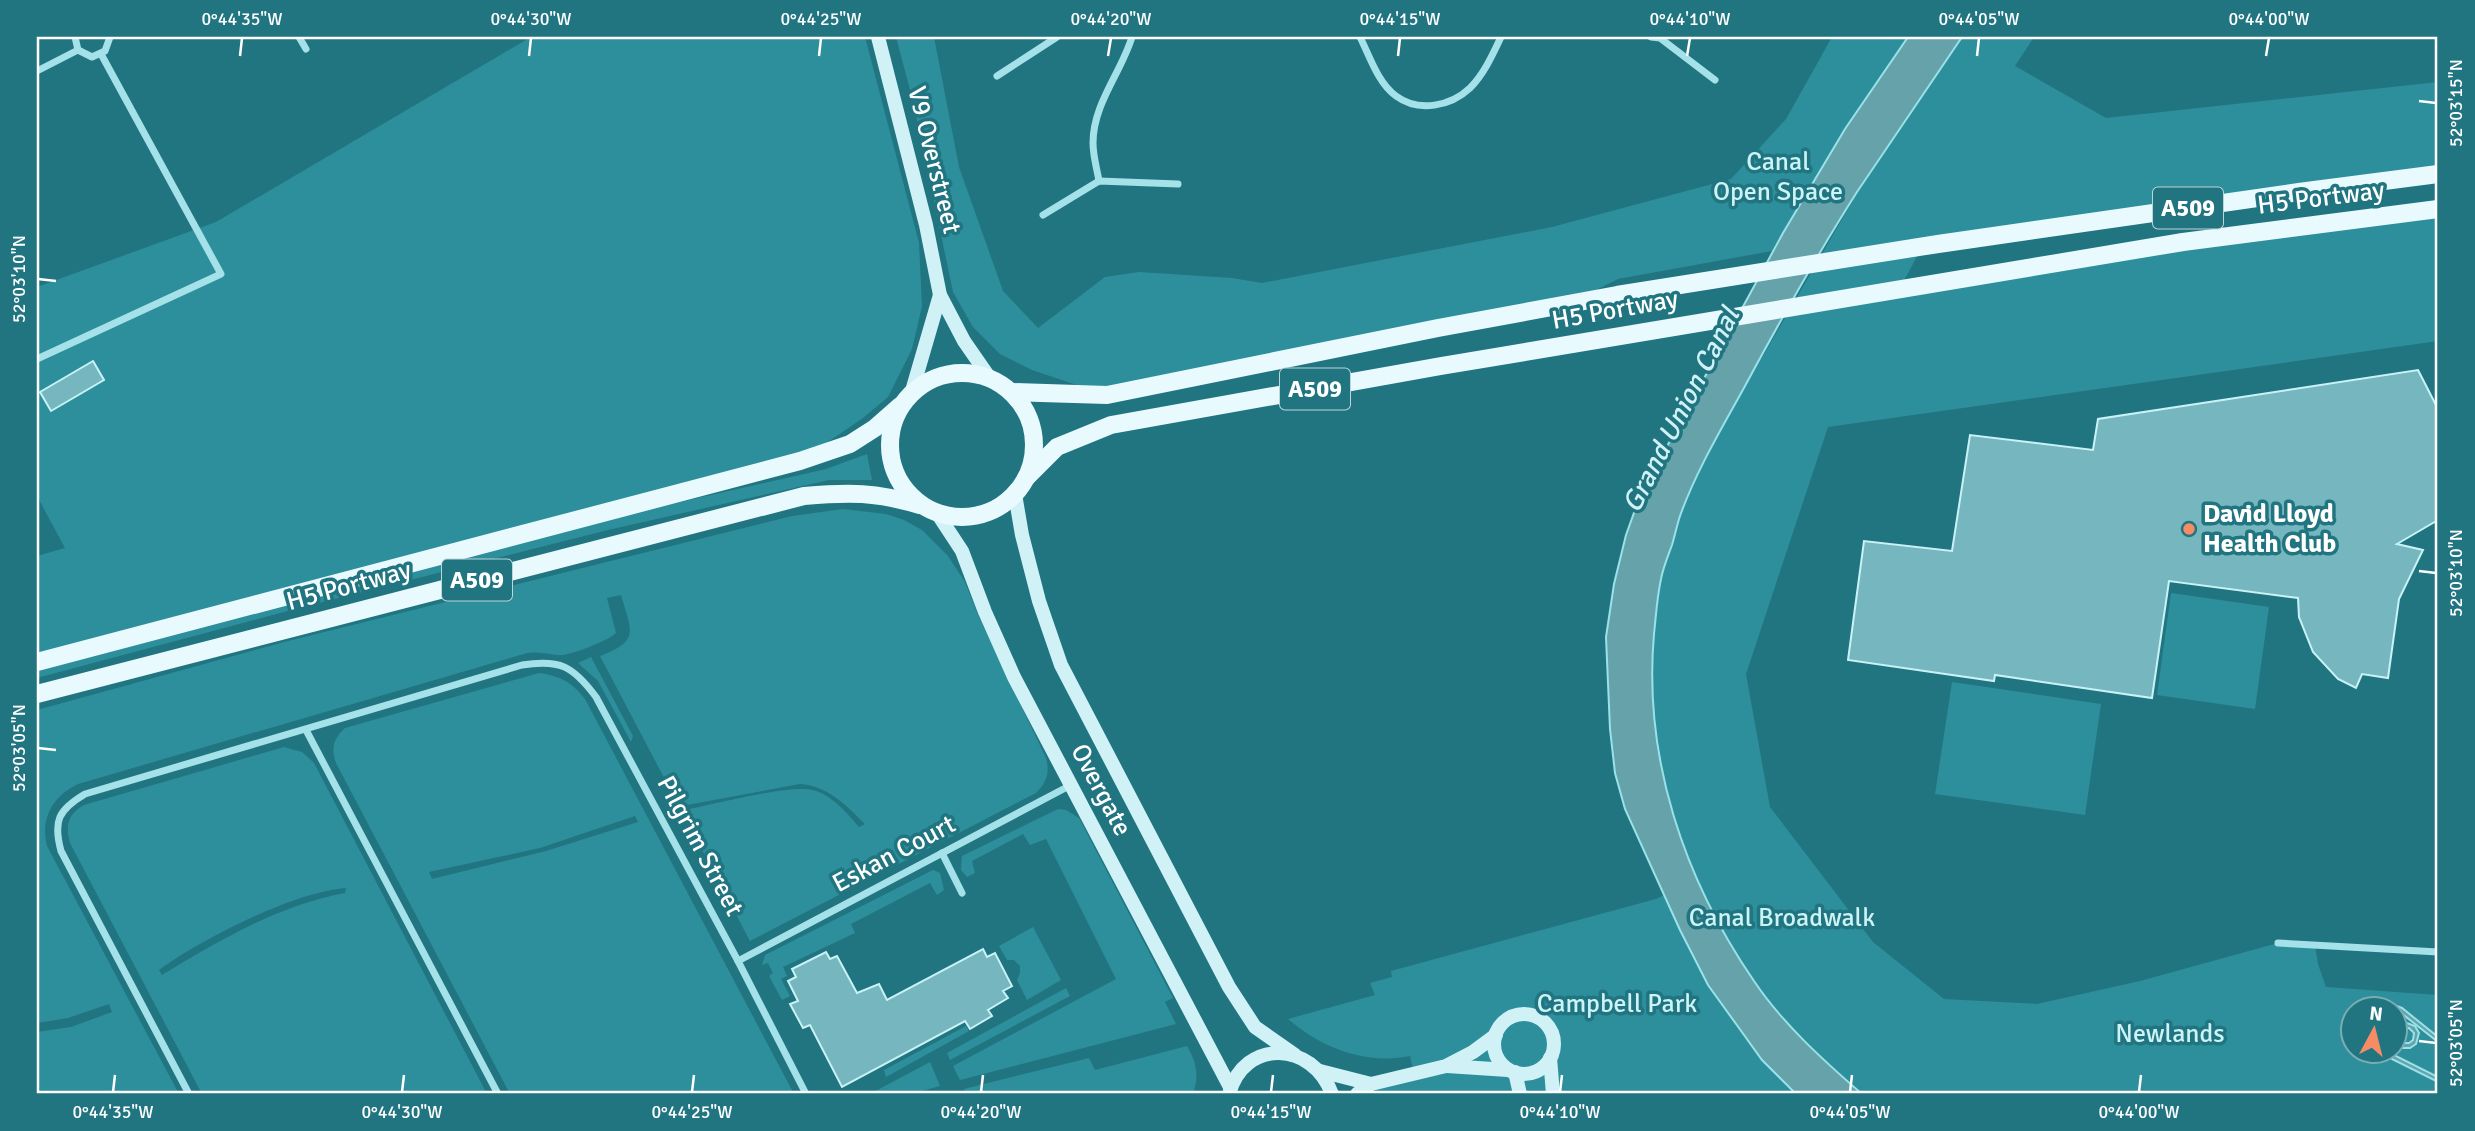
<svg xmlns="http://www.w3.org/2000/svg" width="2475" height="1131" viewBox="0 0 2475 1131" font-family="Signika,sans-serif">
	<rect width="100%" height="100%" fill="#207581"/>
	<!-- green -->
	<g fill="#2d8f9b" fill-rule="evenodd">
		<polygon points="531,37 865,37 919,243 922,306 912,349 888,397 863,418 800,461 37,662 37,556 65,548 37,496 37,287 216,222"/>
		<polygon points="896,37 934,37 959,167 1003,291 1038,328 1105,277 1139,272 1232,278 1262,283 1552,227 1731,179 1786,119 1832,37 1908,37 1845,129 1772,251 1618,279 1566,305 1107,395 1032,370 1000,354 973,327 953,292 913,101"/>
		<path d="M1962,37H2034L2015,66L2106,118L2438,82V174L1922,247L1900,288L2438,210V341L1828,427L1746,674L1770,807L1873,942L1944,999L2037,1004L2140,981L2278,943L2315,945L2318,964L2326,987L2438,995V1094H1862L1826,1063L1791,1027L1755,983L1725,935L1702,893L1677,828L1663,779L1652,700L1651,665L1656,610L1661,579L1680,517L1694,481L1734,406L1856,195ZM2352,1009H2394V1050H2352Z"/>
		<polygon points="867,454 872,480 829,480 608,530 299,608 37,678 37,667 565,528 826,469"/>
		<path d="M843,509L886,514L904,520L922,530L948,556L965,582L978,615L1046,758C1050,772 1047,782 1036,793L750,941L600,656C641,641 631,630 621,595L607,598L616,633C607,641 574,654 562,655C550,655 541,651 527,653L78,784C53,796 40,818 47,846L179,1094H37V1032L71,1027L112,1012L109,1004L68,1018L37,1023V710L288,641L792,516ZM800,784C828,786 846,805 865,824L859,827C847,813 832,795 813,790C791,784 715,804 689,809L687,805Z"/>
		<polygon points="2171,593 2269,607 2255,709 2157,695"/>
		<polygon points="591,657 633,736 631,742 598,681 578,663"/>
		<path d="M539,673C560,676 572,682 585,699L794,1094H510L336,763C331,748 333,739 345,728ZM635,816L638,822L546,851L432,879L429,872L540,848Z"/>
		<polygon points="1952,682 2101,704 2085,815 1935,794"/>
		<path d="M284,747L302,752L314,763L487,1094H202L70,843C65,826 68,814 84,805ZM346,888L345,893C277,906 220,940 162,975L159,970C202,939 293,892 346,888Z"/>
		<polygon points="1058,809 1066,810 1079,818 1173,998 1165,1002 1176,1024 960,1080 953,1066 1116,979 1046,839 1030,845 1023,834 972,861 975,873 967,877 961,870 962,856"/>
		<polygon points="933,870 940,873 944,890 937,895 930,883 851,924 855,933 783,967 787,976 781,979 790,996 782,1000 769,976 773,973 768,963 762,965 765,955"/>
		<path d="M1664,895C1690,950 1722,1012 1761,1059C1772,1071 1784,1083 1796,1094H1357L1414,1074L1410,1056C1365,1065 1322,1048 1288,1019L1375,995L1370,983L1392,977L1391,971L1656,899Z"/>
		<polygon points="1033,927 1061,980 1027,1000 1017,980 1020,973 1020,966 1014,960 1007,960 999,946"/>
		<polygon points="1066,988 1070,996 950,1060 947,1053"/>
		<polygon points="966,1026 969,1031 886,1077 884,1070"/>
		<path d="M1187,1046C1197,1063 1199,1076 1193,1094H966L964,1089L1089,1058L1095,1070Z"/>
		<polygon points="930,1062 940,1086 911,1094 870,1094"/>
	</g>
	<!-- water -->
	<g fill="#66a2aa" stroke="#99e2e9" stroke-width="2">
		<path d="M1908,37H1962C1927,89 1892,140 1857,192C1817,255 1780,321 1745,386C1722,428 1696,471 1680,516C1677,525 1675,535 1672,545C1668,556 1663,568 1661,579C1657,597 1656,616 1654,634C1643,758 1684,879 1754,981C1783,1024 1823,1060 1862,1094H1796L1762,1060L1708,985L1680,930L1625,809L1615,773L1610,729L1606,637L1614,584L1626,535L1640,496L1783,233L1845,129Z"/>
		<polygon points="2391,1004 2402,1008 2438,1037 2438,1042 2396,1009 2382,1008"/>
		<polygon points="2404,1022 2415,1026 2419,1033 2416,1044 2410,1048 2400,1048 2395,1043 2395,1032 2403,1043 2409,1043 2413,1040 2414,1033 2409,1028 2395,1029 2395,1023"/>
		<polygon points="2376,1051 2386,1051 2438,1077 2438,1082"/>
	</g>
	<!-- building -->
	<g fill="#76b7bf" stroke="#c9f2f6" stroke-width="2">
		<polygon points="93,361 104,380 51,411 40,392"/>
		<polygon points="2418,370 2438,409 2438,520 2397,544 2423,550 2399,599 2388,678 2362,674 2356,688 2338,679 2313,652 2299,617 2298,598 2169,581 2152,698 1995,675 1994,681 1848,660 1864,541 1952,551 1970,435 2093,450 2098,419"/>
		<polygon points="983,949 987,957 995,953 1012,986 1003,991 1008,998 988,1010 992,1016 970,1029 965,1021 842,1087 810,1025 803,1028 790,1004 798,1001 788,981 796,977 792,969 826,952 830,959 837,956 857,993 879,984 887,1000"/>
	</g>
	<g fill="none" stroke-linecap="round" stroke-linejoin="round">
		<!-- street -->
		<g stroke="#a5e1e8" stroke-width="7">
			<polyline points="75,37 78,50 92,57 105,51 110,37"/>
			<polyline points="299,37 306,49"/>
			<path d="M1360,37C1370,57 1378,83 1396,96C1419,113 1451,106 1470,88C1484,74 1493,54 1501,37"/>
			<polyline points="1651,37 1660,38 1715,80"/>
			<polyline points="37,71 78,50"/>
			<polyline points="997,76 1057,37"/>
			<path d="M1099,181C1097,169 1093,156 1093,143C1093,104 1121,73 1132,37"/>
			<polyline points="1043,215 1099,181 1178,184"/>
			<polyline points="37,359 221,274 101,54"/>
			<polyline points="306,730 498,1094"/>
			<polyline points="942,853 962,893"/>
			<polyline points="2278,943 2438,952"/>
			<polyline points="738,961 1071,785"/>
			<path d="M189,1094L61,851C53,821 58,810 85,794L522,665C560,659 573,666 596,697L738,961L806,1094"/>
		</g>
		<!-- secondary -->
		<g stroke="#d0f2f6" stroke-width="14">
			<polyline points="878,37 926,225 940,295 964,341 989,377"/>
			<polyline points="912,391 940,295"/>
			<polyline points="1015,494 1022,535 1039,601 1061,665 1229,987 1255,1027 1295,1055"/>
			<polyline points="937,513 962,551 985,612 1014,677 1230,1087"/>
			<circle cx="1524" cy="1044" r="30"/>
			<polyline points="1550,1058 1553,1094"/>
			<polyline points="1447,1066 1508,1070"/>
			<polyline points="1320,1071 1371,1084"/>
			<polyline points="1515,1072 1520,1094"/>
			<path d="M1229,1094C1244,1038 1313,1041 1332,1094"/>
			<polyline points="1357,1094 1371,1084 1446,1066 1473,1052 1496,1035"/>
		</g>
		<!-- primary -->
		<g stroke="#e8fafe" stroke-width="18">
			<circle cx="962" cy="445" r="72"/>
			<polyline points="1012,392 1107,395 1438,328 1617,295 1938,244 2299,192 2438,174"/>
			<polyline points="1026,478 1057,447 1111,425 1441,366 2183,242 2438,209"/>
			<polyline points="37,662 800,461 850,444 875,428 900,406"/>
			<path d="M37,694L804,496C850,492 875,492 920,505"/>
		</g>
	</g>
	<!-- ticks -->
	<path fill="none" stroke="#fff" stroke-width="2.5" d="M240,56L242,38M529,56L531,38M819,56L821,38M1108,56L1111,38M1398,56L1400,38M1687,56L1690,38M1977,56L1979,38M2266,56L2269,38M2419,101L2436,103M38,279L56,281M2419,571L2436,573M38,748L56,750M2419,1041L2436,1043M113,1092L115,1075M402,1092L404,1075M692,1092L694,1075M981,1092L983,1075M1271,1092L1273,1075M1560,1092L1562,1075M1850,1092L1852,1075M2139,1092L2141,1075"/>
	<!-- markers -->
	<circle fill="#f68c66" stroke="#207581" stroke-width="2.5" cx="2189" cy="529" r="7"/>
	<g text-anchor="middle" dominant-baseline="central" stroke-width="7" stroke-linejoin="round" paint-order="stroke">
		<!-- shield labels -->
		<g fill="#207581" stroke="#bcd6d9" stroke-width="2">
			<rect x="2153" y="187.5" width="70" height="41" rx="5"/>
			<rect x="1280" y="368.5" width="70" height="41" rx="5"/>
			<rect x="442" y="559.5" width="70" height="41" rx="5"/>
		</g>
		<g font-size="24" font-weight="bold" fill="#fff">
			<text x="2188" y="208">A509</text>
			<text x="1315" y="389">A509</text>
			<text x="477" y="580">A509</text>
		</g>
		<!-- street labels -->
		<g font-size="26" fill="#fff" stroke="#207581">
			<text transform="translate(934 160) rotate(76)">V9 Overstreet</text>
			<text transform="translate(2321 198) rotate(-7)">H5 Portway</text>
			<text transform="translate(1615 310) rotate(-10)">H5 Portway</text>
			<text transform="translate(349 586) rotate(-15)">H5 Portway</text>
			<text transform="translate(1101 790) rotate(62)">Overgate</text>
			<text transform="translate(700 846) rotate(62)">Pilgrim Street</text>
			<text transform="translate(894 854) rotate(-28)">Eskan Court</text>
		</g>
		<!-- park labels -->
		<g font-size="26" fill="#ccf3f6" stroke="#207581">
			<text x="1778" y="162">Canal<tspan x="1778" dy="30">Open Space</tspan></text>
			<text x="1782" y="918">Canal Broadwalk</text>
			<text x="1617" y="1004">Campbell Park</text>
			<text x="2170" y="1034">Newlands</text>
		</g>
		<!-- poi labels -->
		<g font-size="26" font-weight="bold" fill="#fff" stroke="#207581" text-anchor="start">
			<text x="2203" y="514">David Lloyd<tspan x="2203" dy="30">Health Club</tspan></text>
		</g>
		<!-- water labels -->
		<g font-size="28" font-style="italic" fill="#d0f2f6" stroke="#207581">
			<text transform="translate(1681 410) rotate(-63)">Grand Union Canal</text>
		</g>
	</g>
	<!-- border -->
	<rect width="2475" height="1131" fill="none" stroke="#207581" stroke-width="77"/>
	<!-- north arrow -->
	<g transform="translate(2374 1030) rotate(7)"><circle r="33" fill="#207581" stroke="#79acb3" stroke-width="2"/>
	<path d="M0-5L12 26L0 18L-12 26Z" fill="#f68c66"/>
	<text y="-10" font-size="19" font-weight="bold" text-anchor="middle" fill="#ffffff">N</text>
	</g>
	<rect x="38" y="38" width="2398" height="1054" fill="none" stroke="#fff" stroke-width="2.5"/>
	<g font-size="18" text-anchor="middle" fill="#fff">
		<text x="242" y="25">0°44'35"W</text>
		<text x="531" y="25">0°44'30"W</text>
		<text x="821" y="25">0°44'25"W</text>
		<text x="1111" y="25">0°44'20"W</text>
		<text x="1400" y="25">0°44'15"W</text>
		<text x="1690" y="25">0°44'10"W</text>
		<text x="1979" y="25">0°44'05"W</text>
		<text x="2269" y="25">0°44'00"W</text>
		<text transform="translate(2456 103) rotate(-90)" y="6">52°03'15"N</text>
		<text transform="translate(19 279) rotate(-90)" y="6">52°03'10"N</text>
		<text transform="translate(2456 573) rotate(-90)" y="6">52°03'10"N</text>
		<text transform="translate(19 748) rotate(-90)" y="6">52°03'05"N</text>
		<text transform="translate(2456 1043) rotate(-90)" y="6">52°03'05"N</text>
		<text x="113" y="1118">0°44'35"W</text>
		<text x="402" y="1118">0°44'30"W</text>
		<text x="692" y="1118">0°44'25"W</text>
		<text x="981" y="1118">0°44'20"W</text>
		<text x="1271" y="1118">0°44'15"W</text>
		<text x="1560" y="1118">0°44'10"W</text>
		<text x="1850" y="1118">0°44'05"W</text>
		<text x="2139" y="1118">0°44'00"W</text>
	</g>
</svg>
